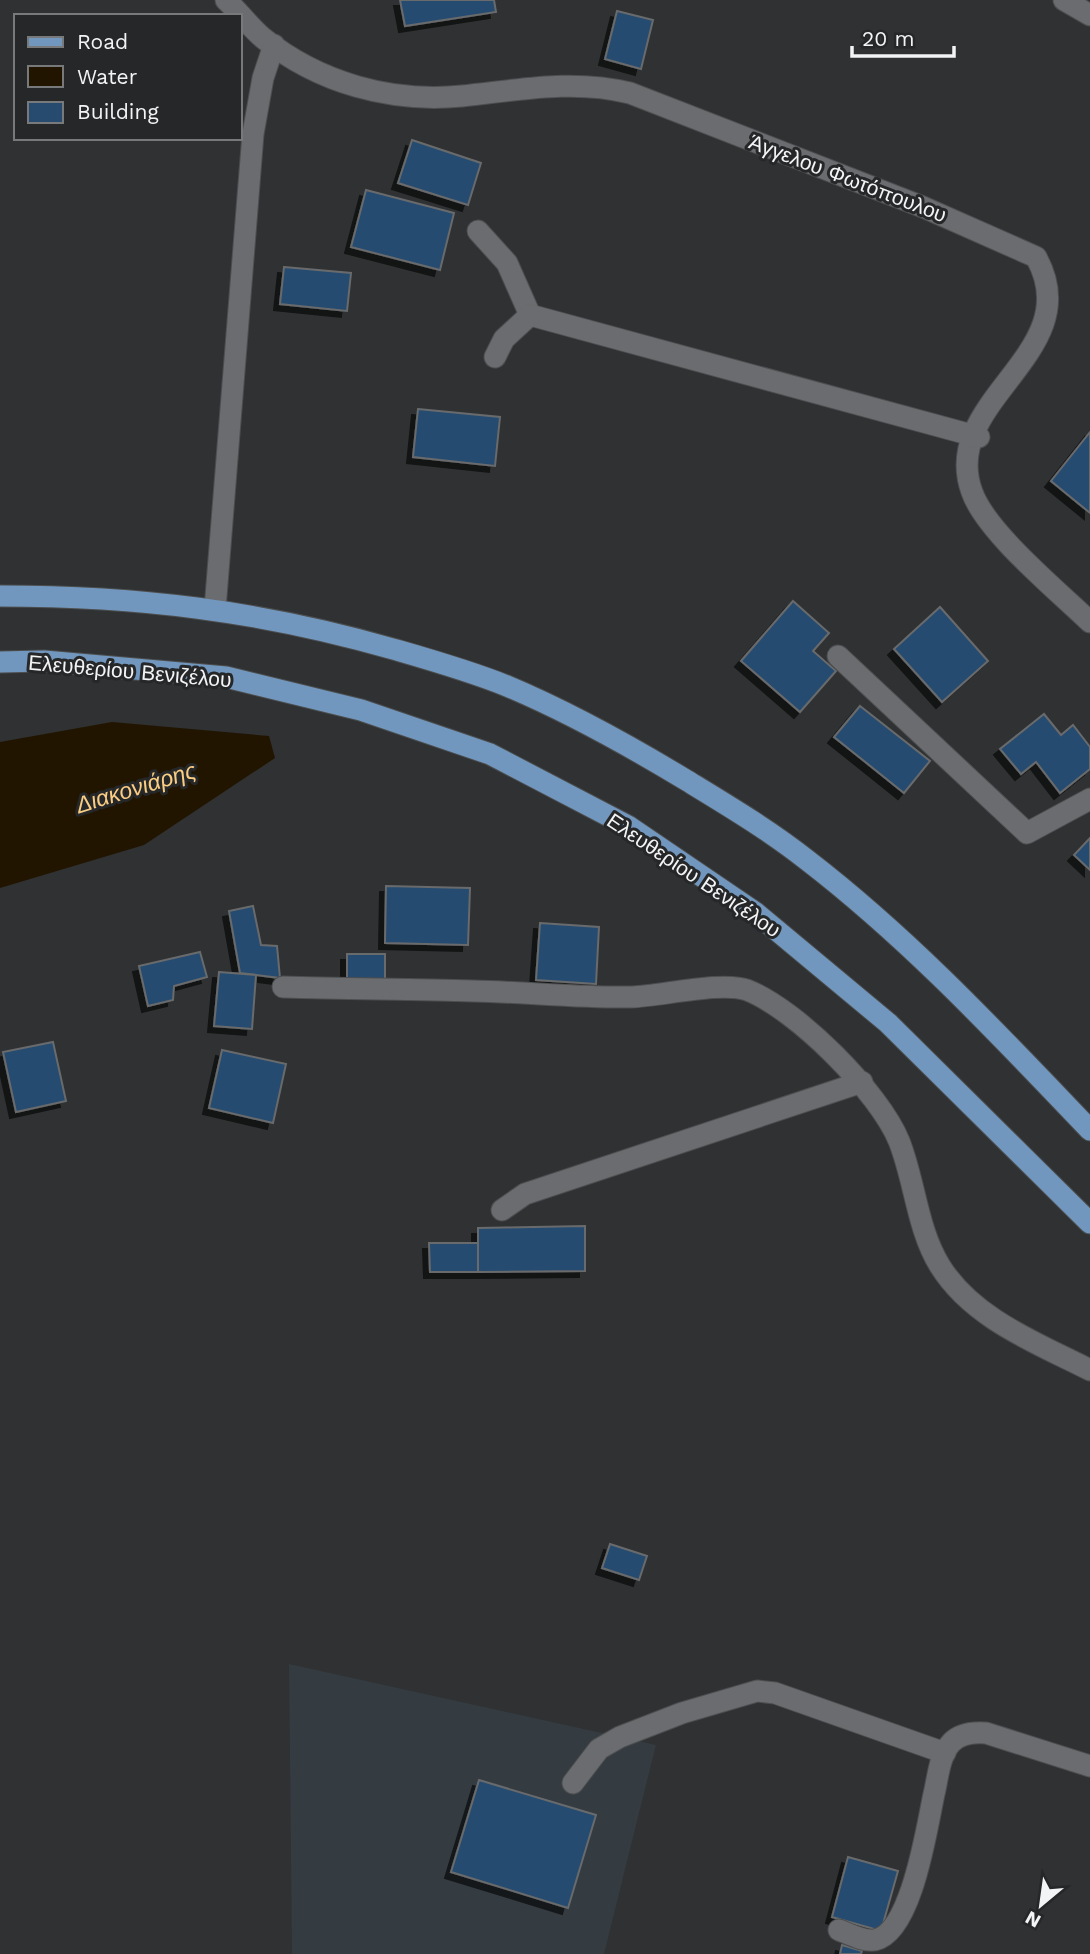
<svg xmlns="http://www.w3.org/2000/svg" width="1090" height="1954" viewBox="0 0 1090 1954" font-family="'Work Sans',sans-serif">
	<defs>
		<filter id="shadow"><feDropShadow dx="-6" dy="6" stdDeviation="0" flood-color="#0009"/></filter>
	</defs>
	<rect width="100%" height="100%" fill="#2f3133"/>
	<!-- built -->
	<polygon fill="#343b41" points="289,1664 656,1745 604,1954 292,1954"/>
	<!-- water -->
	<polygon fill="#221500" points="112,722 269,736 275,758 144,845 0,888 0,742"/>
	<!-- building -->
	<g fill="#264b6f" stroke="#686a6c" stroke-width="2" filter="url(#shadow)">
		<polygon points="400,0 494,0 496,12 405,26"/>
		<polygon points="617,11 653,20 641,69 605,59"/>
		<polygon points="412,140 481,163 468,205 398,183"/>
		<polygon points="366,190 454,213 440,270 351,247"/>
		<polygon points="284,267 351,273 347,311 280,304"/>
		<polygon points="418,409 500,417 495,466 413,457"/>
		<polygon points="1090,432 1090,513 1051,481"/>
		<polygon points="793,601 829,633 813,651 836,671 800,712 741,661"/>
		<polygon points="940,607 988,661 942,702 894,649"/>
		<polygon points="860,706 930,761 904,793 834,737"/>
		<polygon points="1044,714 1061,735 1073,725 1090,747 1090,769 1060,793 1036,762 1021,774 1000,749"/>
		<polygon points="1090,838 1090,870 1074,855"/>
		<polygon points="386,886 470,888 468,945 385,943"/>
		<polygon points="253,906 261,945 277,946 280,978 240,973 229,911"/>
		<polygon points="540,923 599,927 596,984 536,980"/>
		<polygon points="200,952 207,977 174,986 173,1000 148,1006 139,966"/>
		<rect x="347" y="954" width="38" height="26"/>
		<polygon points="219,972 256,975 252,1029 214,1026"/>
		<polygon points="53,1042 66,1101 16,1112 3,1052"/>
		<polygon points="222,1050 286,1064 273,1123 209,1108"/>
		<polygon points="585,1226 585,1271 478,1272 478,1228"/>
		<polygon points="429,1243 478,1243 478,1272 430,1272"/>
		<polygon points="610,1544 647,1556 639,1580 602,1568"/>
		<polygon points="479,1780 596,1815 568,1908 451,1872"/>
		<polygon points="848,1857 898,1871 881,1931 832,1917"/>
		<polygon points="842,1945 862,1951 861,1954 840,1954"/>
	</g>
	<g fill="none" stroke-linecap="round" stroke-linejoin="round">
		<!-- street casing -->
		<g stroke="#4c4e4f" stroke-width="23">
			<g id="street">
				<path d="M226,0C239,12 250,27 263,38C319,83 391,103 462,96C520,90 573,79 630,93L923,207L1036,257C1090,353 938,400 972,492C986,532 1058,591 1090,622"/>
				<polyline points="1064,0 1090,15"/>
				<polyline points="478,231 507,263 530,315"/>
				<polyline points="530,315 979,437"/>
				<polyline points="495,357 504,339 530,315"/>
				<polyline points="215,609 253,134 263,78 274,45"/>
				<polyline points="838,656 1027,833 1090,799"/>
				<path d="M283,987C347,989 410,989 473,991C526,992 579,998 632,997C661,996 723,981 747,990C796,1009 879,1092 899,1141C915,1181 917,1229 940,1266C973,1319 1037,1343 1090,1370"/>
				<polyline points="502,1210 525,1194 862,1082"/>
				<polyline points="573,1783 599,1749 620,1737 682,1713 757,1691 775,1693 945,1753"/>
				<path d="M839,1930C849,1934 864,1942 875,1940C912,1932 927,1826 934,1794C938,1778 939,1756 951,1743C960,1733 973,1732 986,1733L1090,1766"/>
			</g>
		</g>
		<!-- primary casing -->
		<g stroke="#4c4e4f" stroke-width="23">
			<g id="primary">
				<path d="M0,596C137,596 261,611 393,649C431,660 470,671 507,686C569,712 628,745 686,780C727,805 769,830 807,860C911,940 1000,1036 1090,1130"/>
				<polyline points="0,662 44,661 226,677 361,710 490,754 628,826 756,913 888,1023 1090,1223"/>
			</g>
		</g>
		<!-- street -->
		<use href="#street" stroke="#6a6c6f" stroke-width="21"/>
		<!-- primary -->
		<use href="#primary" stroke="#7297be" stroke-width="21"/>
	</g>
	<g text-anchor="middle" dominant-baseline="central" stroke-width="6" stroke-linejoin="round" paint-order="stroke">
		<!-- street labels -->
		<g font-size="21" fill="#f3f4f5" stroke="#252729">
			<text transform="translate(848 178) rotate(21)">Άγγελου Φωτόπουλου</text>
			<text transform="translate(130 671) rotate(5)">Ελευθερίου Βενιζέλου</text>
			<text transform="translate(694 875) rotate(34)">Ελευθερίου Βενιζέλου</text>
		</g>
		<!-- water labels -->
		<g font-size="23" font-style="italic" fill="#facd83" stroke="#252729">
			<text transform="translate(136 788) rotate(-17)">Διακονιάρης</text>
		</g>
	</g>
	<!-- legend -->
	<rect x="14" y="14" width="228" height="126" fill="#252729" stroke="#77797b" stroke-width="2"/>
	<rect x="28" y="37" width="35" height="10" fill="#7297be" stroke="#77797b" stroke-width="2"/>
	<text x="77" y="49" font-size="21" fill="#f3f4f5">Road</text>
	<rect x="28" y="66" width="35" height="21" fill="#221500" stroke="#77797b" stroke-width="2"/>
	<text x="77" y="84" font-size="21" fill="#f3f4f5">Water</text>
	<rect x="28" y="102" width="35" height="21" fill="#264b6f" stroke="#77797b" stroke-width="2"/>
	<text x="77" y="119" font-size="21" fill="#f3f4f5">Building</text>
	<!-- north arrow -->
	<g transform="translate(1041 1905) rotate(209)" stroke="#252729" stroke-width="5" paint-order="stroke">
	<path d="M0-5L12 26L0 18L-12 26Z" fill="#f3f4f5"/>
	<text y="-10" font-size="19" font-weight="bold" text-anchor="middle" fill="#f3f4f5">N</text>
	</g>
	<!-- scale -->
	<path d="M852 46v10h102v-10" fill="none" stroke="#f3f4f5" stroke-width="3.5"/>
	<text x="862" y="46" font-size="21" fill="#f3f4f5" stroke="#252729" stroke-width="5" paint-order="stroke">20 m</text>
</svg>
